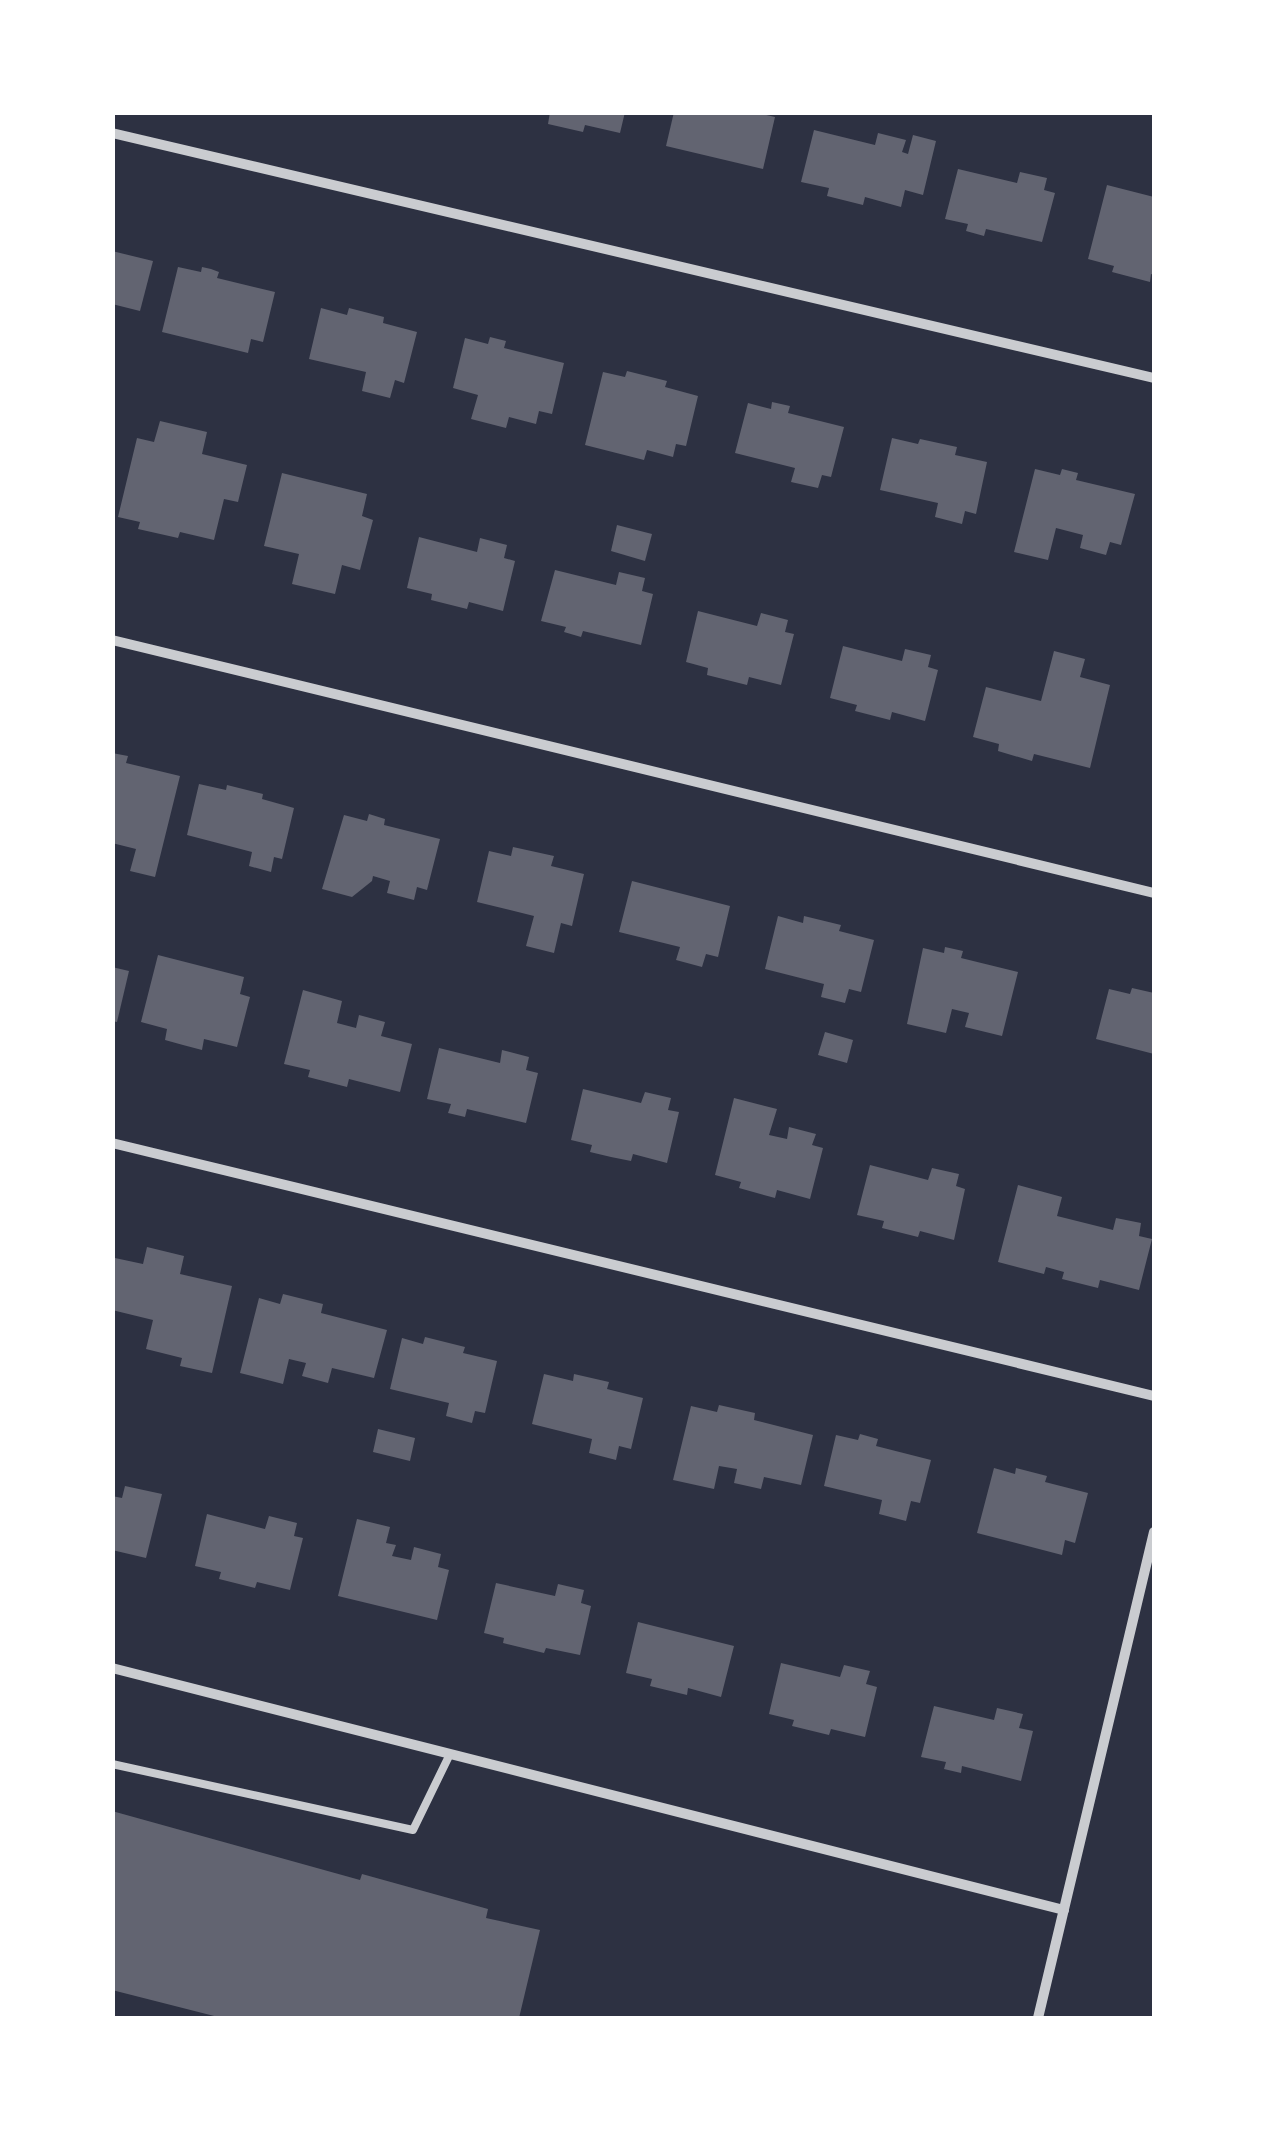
<svg xmlns="http://www.w3.org/2000/svg" width="1267" height="2131" viewBox="0 0 1267 2131" font-family="'DejaVu Sans',sans-serif">
	<rect width="100%" height="100%" fill="#2d3142"/>
	<!-- building -->
	<g fill="#626471">
		<polygon points="550,112 625,112 620,133 585,125 583,132 548,124"/>
		<polygon points="674,112 754,112 775,117 763,169 666,146"/>
		<polygon points="814,130 875,145 878,133 906,140 902,152 908,154 913,135 936,141 923,195 905,190 901,207 865,197 863,205 827,196 829,188 801,182"/>
		<polygon points="958,169 1017,183 1020,172 1047,178 1044,190 1055,193 1042,242 986,229 984,236 966,231 968,224 945,219"/>
		<polygon points="1107,185 1154,197 1154,275 1151,274 1150,282 1112,272 1114,266 1088,259"/>
		<polygon points="112,251 153,261 140,311 112,304"/>
		<polygon points="178,267 201,272 202,267 211,269 219,272 217,278 275,292 263,342 251,339 248,353 162,332"/>
		<polygon points="321,308 347,315 349,308 384,317 383,323 417,332 404,383 395,380 390,398 362,391 366,372 309,359"/>
		<polygon points="490,337 506,341 504,348 564,363 552,414 539,411 536,424 509,417 506,428 471,419 478,395 453,388 465,338 488,344"/>
		<polygon points="627,371 667,381 665,387 698,396 686,446 676,444 673,457 647,450 644,460 585,445 603,372 625,377"/>
		<polygon points="772,402 790,406 788,413 844,427 831,477 822,475 818,488 791,482 795,468 735,453 748,403 771,409"/>
		<polygon points="160,421 207,432 202,454 247,465 238,502 224,499 214,540 180,532 178,538 138,529 140,522 118,517 137,438 154,442"/>
		<polygon points="892,438 918,444 920,439 957,447 955,455 987,462 976,514 965,511 962,524 935,517 938,503 880,490"/>
		<polygon points="1035,469 1060,475 1062,469 1078,473 1076,480 1135,494 1121,545 1110,542 1106,555 1080,548 1083,535 1056,528 1048,560 1014,552"/>
		<polygon points="282,473 367,494 362,516 373,520 360,570 342,565 335,594 292,584 299,554 264,546"/>
		<polygon points="617,525 652,534 645,561 611,551"/>
		<polygon points="419,537 477,552 480,538 507,545 504,558 515,561 503,611 469,602 467,609 431,600 432,594 407,588"/>
		<polygon points="555,570 616,585 619,572 645,578 642,591 653,594 641,645 583,631 581,637 564,632 566,627 541,621"/>
		<polygon points="698,611 757,626 761,613 788,620 785,632 794,634 781,685 749,677 747,685 707,675 708,668 686,662"/>
		<polygon points="843,646 902,661 905,649 931,655 928,667 938,670 925,721 892,712 890,720 855,711 857,705 830,698"/>
		<polygon points="1054,651 1085,659 1080,677 1110,685 1090,768 1034,754 1032,761 998,751 999,744 973,737 986,687 1041,701"/>
		<polygon points="112,753 128,756 126,763 180,776 155,877 130,871 136,849 112,843"/>
		<polygon points="199,784 226,790 227,785 263,794 262,799 294,808 282,859 274,857 271,872 249,866 252,852 187,835"/>
		<polygon points="369,814 385,819 384,825 440,839 427,890 417,887 414,900 387,893 390,881 373,876 372,881 352,897 322,889 344,815 367,821"/>
		<polygon points="513,847 554,856 551,866 584,874 572,926 561,923 554,953 526,946 534,916 477,902 489,851 511,856"/>
		<polygon points="632,881 730,906 718,957 706,954 702,967 676,960 680,947 619,932"/>
		<polygon points="778,916 803,923 804,916 841,925 839,931 874,940 861,992 849,989 845,1003 821,997 824,984 765,969"/>
		<polygon points="945,947 963,951 961,958 1018,972 1002,1036 965,1027 969,1013 952,1009 946,1033 907,1024 923,948 944,953"/>
		<polygon points="158,955 244,977 240,994 250,997 237,1047 204,1039 202,1050 183,1045 165,1040 167,1029 141,1022"/>
		<polygon points="112,967 129,971 117,1022 112,1021"/>
		<polygon points="1132,988 1154,993 1154,1054 1096,1039 1109,989 1130,994"/>
		<polygon points="303,990 342,1001 337,1023 356,1028 359,1015 385,1022 381,1036 412,1044 400,1092 349,1079 347,1087 308,1077 310,1070 284,1064"/>
		<polygon points="825,1032 853,1040 847,1063 818,1055"/>
		<polygon points="439,1048 500,1063 502,1050 529,1057 526,1070 538,1073 526,1123 467,1109 465,1117 448,1113 451,1104 427,1099"/>
		<polygon points="583,1089 641,1103 645,1092 671,1098 668,1110 679,1112 667,1163 633,1154 631,1161 611,1157 590,1152 592,1145 571,1140"/>
		<polygon points="734,1098 777,1109 769,1135 787,1139 789,1127 816,1134 812,1145 823,1148 810,1199 777,1190 775,1198 739,1188 741,1182 715,1175"/>
		<polygon points="870,1165 928,1180 932,1168 959,1174 956,1186 965,1189 954,1240 920,1231 918,1237 882,1228 884,1221 857,1215"/>
		<polygon points="1018,1185 1062,1197 1057,1216 1113,1230 1116,1218 1141,1223 1139,1236 1152,1239 1139,1290 1100,1280 1098,1288 1062,1279 1064,1272 1046,1267 1044,1274 998,1262"/>
		<polygon points="147,1247 184,1256 180,1274 232,1286 212,1373 180,1366 182,1358 146,1349 153,1320 112,1310 112,1271 115,1258 143,1264"/>
		<polygon points="283,1294 323,1304 321,1313 387,1330 374,1378 332,1368 328,1383 302,1376 306,1363 289,1359 283,1384 240,1373 259,1298 280,1304"/>
		<polygon points="425,1337 465,1347 463,1353 497,1361 485,1413 475,1411 472,1423 446,1416 449,1403 390,1389 402,1338 423,1344"/>
		<polygon points="544,1374 573,1381 574,1374 609,1382 607,1389 643,1398 631,1449 619,1446 616,1460 589,1453 592,1439 532,1424"/>
		<polygon points="719,1405 755,1413 754,1420 813,1435 801,1485 764,1477 761,1489 734,1483 737,1469 719,1466 714,1489 673,1480 691,1406 717,1412"/>
		<polygon points="378,1429 415,1438 410,1461 373,1452"/>
		<polygon points="860,1434 878,1439 876,1446 931,1460 920,1503 911,1501 906,1521 879,1514 882,1500 824,1486 836,1435 858,1440"/>
		<polygon points="994,1468 1015,1474 1016,1468 1047,1476 1045,1482 1088,1493 1075,1543 1065,1540 1062,1555 977,1533"/>
		<polygon points="125,1486 162,1494 146,1558 112,1550 112,1496 122,1498"/>
		<polygon points="207,1514 265,1529 269,1516 297,1523 294,1536 303,1538 290,1590 257,1582 255,1588 219,1579 221,1572 195,1566"/>
		<polygon points="357,1519 390,1527 386,1543 396,1545 392,1556 411,1560 414,1547 441,1554 438,1567 449,1570 437,1620 338,1596"/>
		<polygon points="496,1583 555,1596 558,1584 584,1590 581,1603 591,1606 580,1655 546,1648 544,1653 503,1643 504,1638 484,1633"/>
		<polygon points="638,1622 734,1646 721,1697 688,1688 687,1695 650,1686 652,1679 626,1673"/>
		<polygon points="781,1663 840,1677 844,1665 870,1671 866,1684 877,1687 865,1737 831,1729 829,1735 792,1726 794,1720 769,1714"/>
		<polygon points="934,1706 994,1720 997,1708 1023,1714 1019,1728 1033,1731 1021,1781 962,1766 961,1773 944,1769 946,1762 921,1757"/>
		<polygon points="112,1811 360,1880 362,1874 488,1909 486,1918 540,1930 519,2018 222,2018 112,1990"/>
	</g>
	<g fill="none" stroke-linecap="round" stroke-linejoin="round">
		<!-- service -->
		<polyline stroke="#caccd0" stroke-width="8" points="112,1764 413,1830 450,1754"/>
		<!-- minor -->
		<g stroke="#caccd0" stroke-width="10">
			<polyline points="112,133 1154,378"/>
			<polyline points="112,640 1154,893"/>
			<polyline points="112,1143 1154,1396"/>
			<polyline points="112,1668 1064,1910"/>
			<polyline points="1038,2018 1154,1532"/>
		</g>
	</g>
	<!-- border -->
	<rect width="1267" height="2131" fill="none" stroke="#ffffff" stroke-width="230"/>
</svg>
